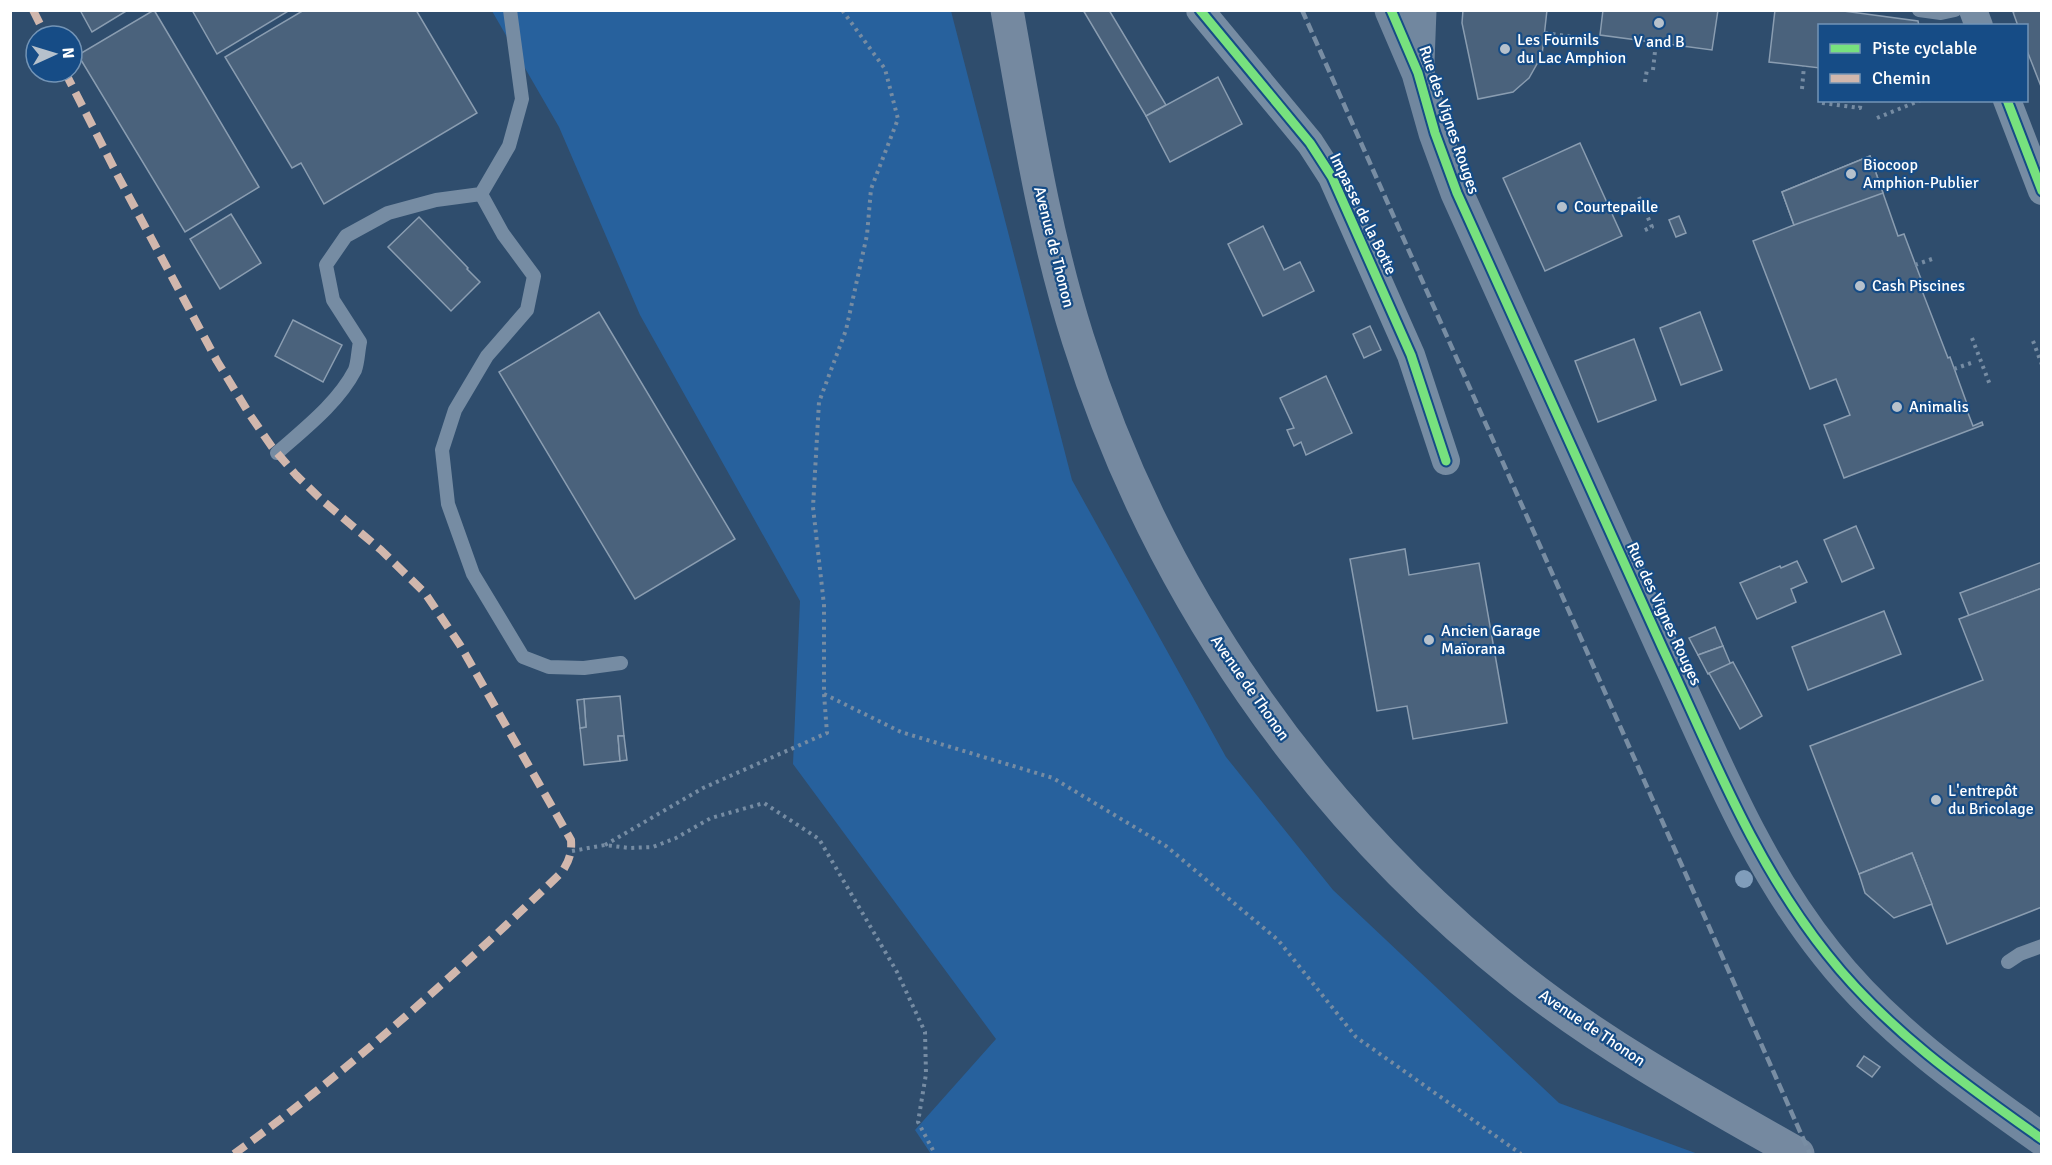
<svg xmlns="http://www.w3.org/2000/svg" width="2052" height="1165" viewBox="0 0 2052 1165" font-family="Signika,sans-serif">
	<rect width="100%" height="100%" fill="#2f4d6d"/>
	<!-- green -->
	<polygon fill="#27619d" points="492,11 951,11 1072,480 1226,757 1333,890 1559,1103 1698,1154 931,1154 915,1130 996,1039 793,764 800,601 640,315 559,127"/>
	<!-- building -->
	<g fill="#4a627c" stroke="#8a9db1" stroke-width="1.5">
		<polygon points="80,10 128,10 92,32"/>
		<polygon points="154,10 259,187 185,232 78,55"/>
		<polygon points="192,10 290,10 217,54"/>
		<polygon points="304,10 416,10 477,113 324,204 301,163 292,168 225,57"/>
		<polygon points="1083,10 1109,10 1166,105 1146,116"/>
		<polygon points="1463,10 1547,10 1542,55 1529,78 1513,92 1478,99 1462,23"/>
		<polygon points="1603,10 1718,10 1712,50 1600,35"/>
		<polygon points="1775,10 1836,10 1918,21 1919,26 1820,26 1820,68 1769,62"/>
		<polygon points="2018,10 2042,10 2042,89 2026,48 2026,26 2018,26 2013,12"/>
		<polygon points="1218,77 1242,124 1170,162 1146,116"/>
		<polygon points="1580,143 1622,236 1545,271 1503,178"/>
		<polygon points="1870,156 1898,236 1904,234 1924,287 1921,288 1948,358 1950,357 1967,404 1965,405 1973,426 1982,422 1983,425 1844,478 1824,425 1850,415 1836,379 1810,389 1753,241 1794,225 1782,192"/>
		<polygon points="1870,156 1883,193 1794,225 1782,192"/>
		<polygon points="231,214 261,263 220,289 190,239"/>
		<polygon points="1679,216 1686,233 1676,237 1669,220"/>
		<polygon points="419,217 468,268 467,269 480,282 451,311 388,247"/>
		<polygon points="1263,226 1284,270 1300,262 1314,291 1263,316 1228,244"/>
		<polygon points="599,312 735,539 635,599 499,372"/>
		<polygon points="1700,312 1722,370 1681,385 1660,328"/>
		<polygon points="293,320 342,345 323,382 275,356"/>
		<polygon points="1370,326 1381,350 1364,358 1353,334"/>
		<polygon points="1634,339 1656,400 1598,422 1575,361"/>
		<polygon points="1326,376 1352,433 1306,455 1301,442 1294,446 1287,430 1294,428 1280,398"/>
		<polygon points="1856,526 1874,568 1842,582 1824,540"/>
		<polygon points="1405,549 1409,575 1479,563 1507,723 1413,739 1407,706 1377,711 1350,559"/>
		<polygon points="1797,561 1807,582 1791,589 1796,602 1757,619 1740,583 1780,566 1781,568"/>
		<polygon points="2042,562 2042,588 1969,616 1960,593"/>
		<polygon points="2042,588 2042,907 1947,944 1912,853 1859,874 1810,746 1983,680 1959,619"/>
		<polygon points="1884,611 1901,654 1808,690 1792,647"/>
		<polygon points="1715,627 1723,646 1698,655 1689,638"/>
		<polygon points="1723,646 1731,665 1708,674 1698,655"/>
		<polygon points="1733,662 1762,716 1740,729 1709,673"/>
		<polygon points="620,696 624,736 618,736 620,761 584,765 580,728 586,727 584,699"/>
		<polygon points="584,699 586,727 580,728 577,700"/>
		<polygon points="618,736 624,736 627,760 620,761"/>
		<polygon points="1912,853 1932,904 1894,918 1865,893 1859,874"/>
		<polygon points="1864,1056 1880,1067 1872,1077 1857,1066"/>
	</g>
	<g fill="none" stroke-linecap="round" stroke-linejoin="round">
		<!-- path -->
		<g stroke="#768ca3" stroke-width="4" stroke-dasharray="3 4.5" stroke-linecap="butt">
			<polyline points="1545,33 1581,38"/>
			<polyline points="1653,70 1656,42"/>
			<polyline points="1645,82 1647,69"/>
			<polyline points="1802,89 1804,66"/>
			<polyline points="1822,103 1860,108 1861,100"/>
			<polyline points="1877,118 1921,100"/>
			<polyline points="1639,197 1652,227 1643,231"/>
			<polyline points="1915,265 1932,259"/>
			<polyline points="1972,338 1990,385"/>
			<polyline points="2033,341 2042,365"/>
			<polyline points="1954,369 1971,363"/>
			<polyline points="824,694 901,732 1053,778 1166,846 1278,940 1356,1037 1521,1154"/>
			<polyline points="605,845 703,788 827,733 824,694 824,605 813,507 819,402 846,330 867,235 871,189 898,119 885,69 842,10"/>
			<polyline points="572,851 605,845 629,848 653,847 676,838 711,818 764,803 819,839 897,972 925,1032 926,1074 918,1122 935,1154"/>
		</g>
		<!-- lane -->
		<g stroke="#768ca3" stroke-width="14">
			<polyline points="1919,10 1941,13 1955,10"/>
			<polyline points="481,194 503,234 534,276 527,310 487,356 455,410 442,450 448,504 473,574 523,657 549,667 584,668 621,663"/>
			<path d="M277,453C304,429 338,403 355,370C358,362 358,351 360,342L333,300L326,265L346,236L388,213L436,200L481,194L509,146L522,99L510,10"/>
			<polyline points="2008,962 2020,954 2042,946"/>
		</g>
		<!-- street -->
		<g stroke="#768ca3" stroke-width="28">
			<polyline points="1200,10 1310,143 1332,177 1411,355 1446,461"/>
			<polyline points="1973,10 1979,26"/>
			<polyline points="2007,100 2042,191"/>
		</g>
		<!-- secondary -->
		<g stroke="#71879f" stroke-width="33">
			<path d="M1391,10L1418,73L1435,133L1457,193C1525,346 1594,498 1663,649C1712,754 1754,863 1827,954C1886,1029 1964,1084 2042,1139"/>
			<polyline points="1418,62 1420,10"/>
		</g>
		<!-- primary -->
		<path stroke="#7589a0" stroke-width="33" d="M1007,10C1027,121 1044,232 1078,339C1157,591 1313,815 1520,979C1606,1047 1703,1100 1798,1154"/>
		<!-- rail -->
		<polyline stroke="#788da3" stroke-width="4.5" stroke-dasharray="10 4.5" stroke-linecap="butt" points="1302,10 1810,1154"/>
		<!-- quiet -->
		<g stroke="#d1b7ad" stroke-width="8" stroke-dasharray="15 8" stroke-linecap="butt">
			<polyline points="33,10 46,36"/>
			<path d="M65,72L119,178L217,361L250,415L272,447L296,475L323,501L381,550L425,593L460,645L571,840C572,853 569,861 562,872C458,972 351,1069 234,1154"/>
		</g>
		<!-- cycleway casing -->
		<g stroke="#164c86" stroke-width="13">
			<g id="cycleway">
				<polyline points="1200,10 1310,143 1332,177 1411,355 1446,461"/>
				<path d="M1391,10L1418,73L1435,133L1457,193C1525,346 1594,498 1663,649C1712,754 1754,863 1827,954C1886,1029 1964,1084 2042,1139"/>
				<polyline points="2007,100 2042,191"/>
			</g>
		</g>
		<!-- cycleway -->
		<use href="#cycleway" stroke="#77e17e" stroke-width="9"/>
	</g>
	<!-- trees -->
	<circle fill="#809dbb" cx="1744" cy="879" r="9"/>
	<!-- markers -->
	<g fill="#b6c1cc" stroke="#164c86" stroke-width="2">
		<circle cx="1659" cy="23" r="6"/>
		<circle cx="1505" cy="49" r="6"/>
		<circle cx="1851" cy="174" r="6"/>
		<circle cx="1562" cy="207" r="6"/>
		<circle cx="1860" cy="286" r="6"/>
		<circle cx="1897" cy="407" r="6"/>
		<circle cx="1429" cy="640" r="6"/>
		<circle cx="1936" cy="800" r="6"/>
	</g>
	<g text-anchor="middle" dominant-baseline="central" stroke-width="4.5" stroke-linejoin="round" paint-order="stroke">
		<!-- poi labels -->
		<g font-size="16" fill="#fff" stroke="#164c86" text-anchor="start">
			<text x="1517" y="40">Les Fournils<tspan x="1517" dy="18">du Lac Amphion</tspan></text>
			<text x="1659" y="42" text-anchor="middle">V and B</text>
			<text x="1863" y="165">Biocoop<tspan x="1863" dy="18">Amphion-Publier</tspan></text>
			<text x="1574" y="207">Courtepaille</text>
			<text x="1872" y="286">Cash Piscines</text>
			<text x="1909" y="407">Animalis</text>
			<text x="1441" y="631">Ancien Garage<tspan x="1441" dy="18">Maïorana</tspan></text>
			<text x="1948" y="791">L'entrepôt<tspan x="1948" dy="18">du Bricolage</tspan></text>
		</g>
		<!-- street labels -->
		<g font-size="16" fill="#fff" stroke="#164c86">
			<text transform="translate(1449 120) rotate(71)">Rue des Vignes Rouges</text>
			<text transform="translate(1363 214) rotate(64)">Impasse de la Botte</text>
			<text transform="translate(1054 247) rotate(76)">Avenue de Thonon</text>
			<text transform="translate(1664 614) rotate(65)">Rue des Vignes Rouges</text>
			<text transform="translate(1250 688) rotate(55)">Avenue de Thonon</text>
			<text transform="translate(1592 1028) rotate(34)">Avenue de Thonon</text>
		</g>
	</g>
	<!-- border -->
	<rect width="2052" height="1165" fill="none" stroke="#ffffff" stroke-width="24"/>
	<!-- legend -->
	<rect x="1818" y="24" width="210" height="78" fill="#164c86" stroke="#7394b6" stroke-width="1.5"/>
	<rect x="1830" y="44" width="30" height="9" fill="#77e17e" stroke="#7394b6" stroke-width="1.5"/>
	<text x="1872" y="54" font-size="18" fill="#ffffff">Piste cyclable</text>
	<rect x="1830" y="74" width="30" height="9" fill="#d1b7ad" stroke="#7394b6" stroke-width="1.5"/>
	<text x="1872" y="84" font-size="18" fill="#ffffff">Chemin</text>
	<!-- north arrow -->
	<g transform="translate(54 54) rotate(86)"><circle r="28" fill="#164c86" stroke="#7394b6" stroke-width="1.5"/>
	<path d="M0-4.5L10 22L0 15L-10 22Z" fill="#b6c1cc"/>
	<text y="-9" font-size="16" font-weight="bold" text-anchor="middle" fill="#ffffff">N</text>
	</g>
</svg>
